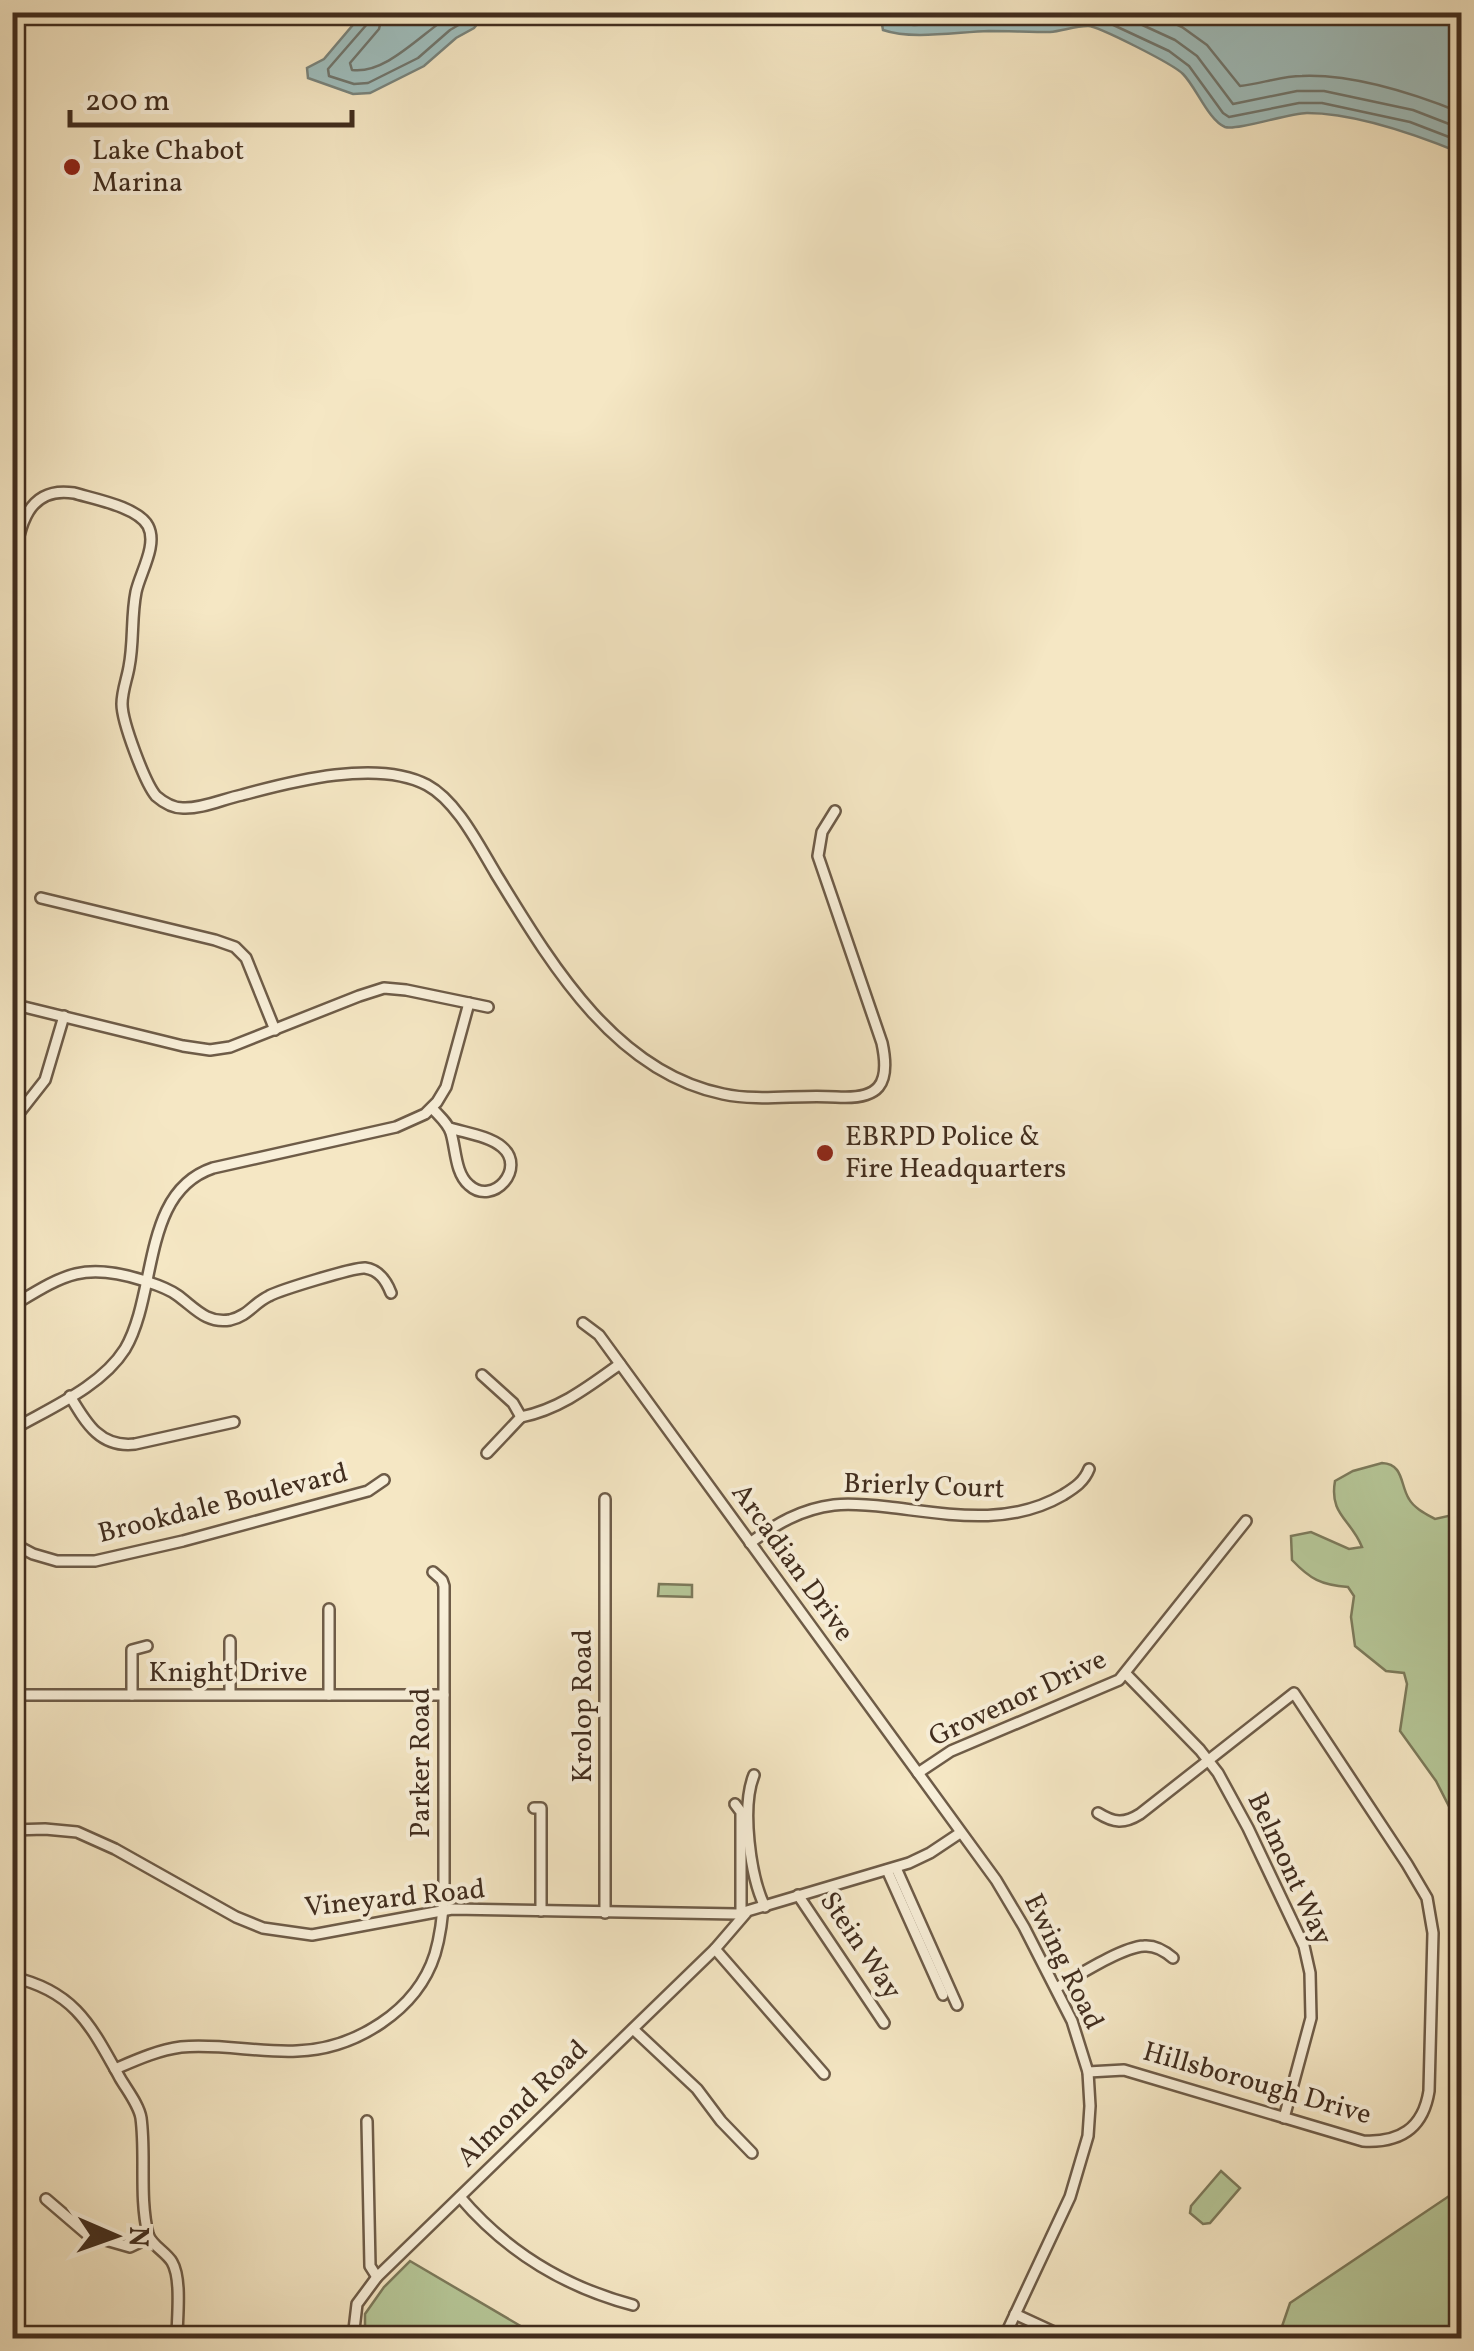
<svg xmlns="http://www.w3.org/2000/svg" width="1474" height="2351" viewBox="0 0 1474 2351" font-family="Vollkorn,serif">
	<rect width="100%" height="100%" fill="#f5e7c4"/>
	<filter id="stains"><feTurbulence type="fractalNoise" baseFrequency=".002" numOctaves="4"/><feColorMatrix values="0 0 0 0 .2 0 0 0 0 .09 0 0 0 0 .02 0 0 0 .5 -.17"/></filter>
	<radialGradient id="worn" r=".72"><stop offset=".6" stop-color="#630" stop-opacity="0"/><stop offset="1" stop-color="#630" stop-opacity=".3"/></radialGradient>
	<!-- green -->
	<g fill="#b6c798" stroke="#7c7a5b" stroke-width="2.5">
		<path d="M1382,1463C1404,1464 1400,1485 1409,1499C1414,1508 1426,1514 1435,1519L1453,1515L1460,1504L1461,1491V1830L1436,1781L1400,1731L1407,1684L1404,1673L1386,1671L1355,1646L1351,1617L1354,1596L1348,1587C1321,1585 1310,1579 1292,1560L1291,1536L1311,1532L1349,1549L1362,1547C1351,1519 1329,1515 1335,1481L1353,1471Z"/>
		<polygon points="659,1584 692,1585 692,1597 658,1596"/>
		<polygon points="1221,2171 1240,2188 1210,2223 1203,2224 1190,2213 1191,2206"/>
		<polygon points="1461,2188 1461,2338 1278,2338 1290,2303"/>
		<polygon points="410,2261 541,2338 365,2338 365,2314 384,2287"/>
	</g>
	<!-- water -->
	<g fill="#9fbebd" stroke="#79847d" stroke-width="2.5">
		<polygon points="363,13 363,12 486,13 474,28 456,38 424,66 370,93 353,94 308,78 307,68 324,59"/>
		<path d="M880,13H1461V153C1417,135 1356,113 1307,113C1289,113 1237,131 1225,127C1209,121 1196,87 1183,74C1173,64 1098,26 1088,26C1075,26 1062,31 1050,32C1030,32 1009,31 989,31C956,32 912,40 883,30Z"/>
	</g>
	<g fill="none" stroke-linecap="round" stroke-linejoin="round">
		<!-- shore -->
		<g stroke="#70766e" stroke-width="2.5">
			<polyline points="371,12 368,23 328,69 329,76 354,84 368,83 418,58 450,30 467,20 474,12"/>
			<path d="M383,12L379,29L350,63L352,70C388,75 426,28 456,12"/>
			<polyline points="890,12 894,23 914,25 988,21 1048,22 1094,16 1169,51 1189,66 1223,113 1229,117 1299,103 1322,103 1410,122 1462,142"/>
			<polyline points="1114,12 1175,40 1197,56 1233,104 1297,91 1324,91 1413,110 1462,129"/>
			<path d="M1150,12L1182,27L1207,45L1240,86C1260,84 1281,76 1302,76C1352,74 1415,94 1462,113"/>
		</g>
		<!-- minor casing -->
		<g stroke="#6e5c48" stroke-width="14">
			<g id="minor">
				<path d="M12,571C19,534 23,485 74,493C94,499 138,507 148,526C158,545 140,573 136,592C131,617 134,642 129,667C127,679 122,691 122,704C122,722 145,783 156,796C164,803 173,808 183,808C202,809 223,799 242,795C293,781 378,759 427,785C457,801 479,846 496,874C550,962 614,1072 723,1094C760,1102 799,1094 836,1097C879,1100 891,1085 882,1043L818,856L822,832L835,811"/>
				<polyline points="41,898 215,940 235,947 246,958 275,1030"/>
				<polyline points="12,1004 183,1046 210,1050 230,1047 359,996 384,988 406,990 488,1007"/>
				<path d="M432,1108C439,1116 448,1123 451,1133C456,1149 455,1173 469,1185C493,1207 527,1168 502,1147C489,1136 466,1133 450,1128"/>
				<polyline points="12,1122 45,1080 64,1016"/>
				<path d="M12,1306C62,1276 82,1261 142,1280C154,1284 166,1287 177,1295C194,1307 206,1324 230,1320C248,1316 254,1303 269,1296C280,1290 355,1267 365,1268C379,1270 386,1280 391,1293"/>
				<polyline points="583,1323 599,1335 996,1880 1024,1927 1072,2021 1088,2072 1090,2106 1088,2136 1070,2197 1004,2338"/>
				<polyline points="482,1375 513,1403 521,1417"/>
				<path d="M70,1396C86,1423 100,1448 135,1444L234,1422"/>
				<path d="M521,1417C560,1409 588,1387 620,1364"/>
				<path d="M12,1430C50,1408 101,1387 125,1349C158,1293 141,1192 213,1168L396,1127L425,1114L437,1102L446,1087L469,1003"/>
				<polyline points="487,1453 521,1417"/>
				<polyline points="605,1499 605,1913"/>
				<polyline points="12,1543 33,1554 57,1561 95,1561 183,1541 368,1491 384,1480"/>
				<path d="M750,1543C776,1524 801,1509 834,1505C852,1503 870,1505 888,1507C948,1514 1008,1527 1063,1495C1074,1488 1084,1482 1089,1469"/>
				<polyline points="1126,1674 1200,1750 1218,1773 1248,1828 1304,1946 1310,1973 1311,2018 1284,2118"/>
				<polyline points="230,1694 230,1641"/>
				<polyline points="12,1695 444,1695"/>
				<polyline points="132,1695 132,1650 147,1646"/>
				<polyline points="329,1695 329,1609"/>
				<polyline points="918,1773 951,1751 1119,1680 1246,1521"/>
				<path d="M754,1775C741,1807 750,1876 765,1907"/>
				<polyline points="735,1804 741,1812 741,1914"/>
				<polyline points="534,1808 541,1808 541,1911"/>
				<polyline points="12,1830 45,1829 77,1832 115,1849 236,1917 263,1928 312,1935 452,1909 737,1914 909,1863 930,1853 960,1833"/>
				<polyline points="896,1868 957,2005"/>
				<polyline points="887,1870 943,1995"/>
				<polyline points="798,1895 884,2023"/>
				<polyline points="715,1949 824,2074"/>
				<path d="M12,1977C75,1991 91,2026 120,2078C127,2090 139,2105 141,2118C146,2156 139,2196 148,2234C151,2245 166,2252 172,2262C182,2279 177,2318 177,2338"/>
				<path d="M1056,1988C1077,1976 1122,1947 1144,1946C1156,1945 1165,1951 1173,1958"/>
				<polyline points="633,2029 697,2089 721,2121 752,2153"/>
				<path d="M115,2069C136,2060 158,2050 181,2047C219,2043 259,2053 297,2051C355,2049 417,2011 435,1954C441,1934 443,1914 444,1893V1586L442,1580L433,1572"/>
				<path d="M1088,2072L1124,2070L1363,2141C1399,2143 1423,2129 1429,2091L1433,1933L1427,1898L1407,1864L1294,1693L1140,1814C1124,1824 1114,1823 1098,1813"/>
				<polyline points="367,2121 370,2266 377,2277"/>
				<path d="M460,2197C506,2251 565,2287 633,2305"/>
				<polyline points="46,2199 88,2235 130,2247 149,2238"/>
				<polyline points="1015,2314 1067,2338"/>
				<polyline points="12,2333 19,2338"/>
				<polyline points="353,2338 357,2304 377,2277 715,1949 746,1913"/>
			</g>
		</g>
		<!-- minor -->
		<use href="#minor" stroke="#f8efd9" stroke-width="9"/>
	</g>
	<!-- markers -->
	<g fill="#8f2418" stroke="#f8efd9" stroke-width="4">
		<circle cx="72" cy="167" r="10"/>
		<circle cx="825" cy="1153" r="10"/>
	</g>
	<g text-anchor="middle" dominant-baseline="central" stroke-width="8" stroke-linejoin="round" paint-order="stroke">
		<!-- poi labels -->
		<g font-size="28" fill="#412d1e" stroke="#f8efd9" text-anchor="start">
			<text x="92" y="151">Lake Chabot<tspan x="92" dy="32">Marina</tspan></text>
			<text x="845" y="1137">EBRPD Police &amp;<tspan x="845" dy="32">Fire Headquarters</tspan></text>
		</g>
		<!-- street labels -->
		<g font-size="28" fill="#412d1e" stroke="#f8efd9">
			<text transform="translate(924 1487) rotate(2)">Brierly Court</text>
			<text transform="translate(223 1504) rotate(-14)">Brookdale Boulevard</text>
			<text transform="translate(792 1563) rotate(54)">Arcadian Drive</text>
			<text x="228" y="1673">Knight Drive</text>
			<text transform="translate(1018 1699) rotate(-25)">Grovenor Drive</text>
			<text transform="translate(583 1706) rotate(-90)">Krolop Road</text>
			<text transform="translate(421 1763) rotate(-90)">Parker Road</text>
			<text transform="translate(1289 1869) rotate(65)">Belmont Way</text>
			<text transform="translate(395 1899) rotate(-6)">Vineyard Road</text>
			<text transform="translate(860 1946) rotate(56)">Stein Way</text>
			<text transform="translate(1063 1962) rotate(64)">Ewing Road</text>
			<text transform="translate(1257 2084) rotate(16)">Hillsborough Drive</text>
			<text transform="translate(523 2104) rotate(-44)">Almond Road</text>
		</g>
	</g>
	<!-- margin -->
	<rect width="1474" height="2351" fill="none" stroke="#f5e7c4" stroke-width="50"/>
	<rect x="15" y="15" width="1444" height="2321" fill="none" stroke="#412d1e" stroke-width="5"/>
	<rect x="25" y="25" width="1424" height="2301" fill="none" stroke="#412d1e" stroke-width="2.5"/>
	<!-- north arrow -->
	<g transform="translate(115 2236) rotate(92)" stroke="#f8efd9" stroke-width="8" paint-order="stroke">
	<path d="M0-8L18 38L0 25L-18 38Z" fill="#412d1e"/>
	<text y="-15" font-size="28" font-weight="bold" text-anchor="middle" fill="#412d1e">N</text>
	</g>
	<!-- scale -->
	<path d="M70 110v15h282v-15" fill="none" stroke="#412d1e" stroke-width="5"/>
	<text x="85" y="110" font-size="30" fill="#412d1e" stroke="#f8efd9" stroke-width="8" paint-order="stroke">200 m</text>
	<rect width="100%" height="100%" filter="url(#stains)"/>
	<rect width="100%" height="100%" fill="url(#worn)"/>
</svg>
